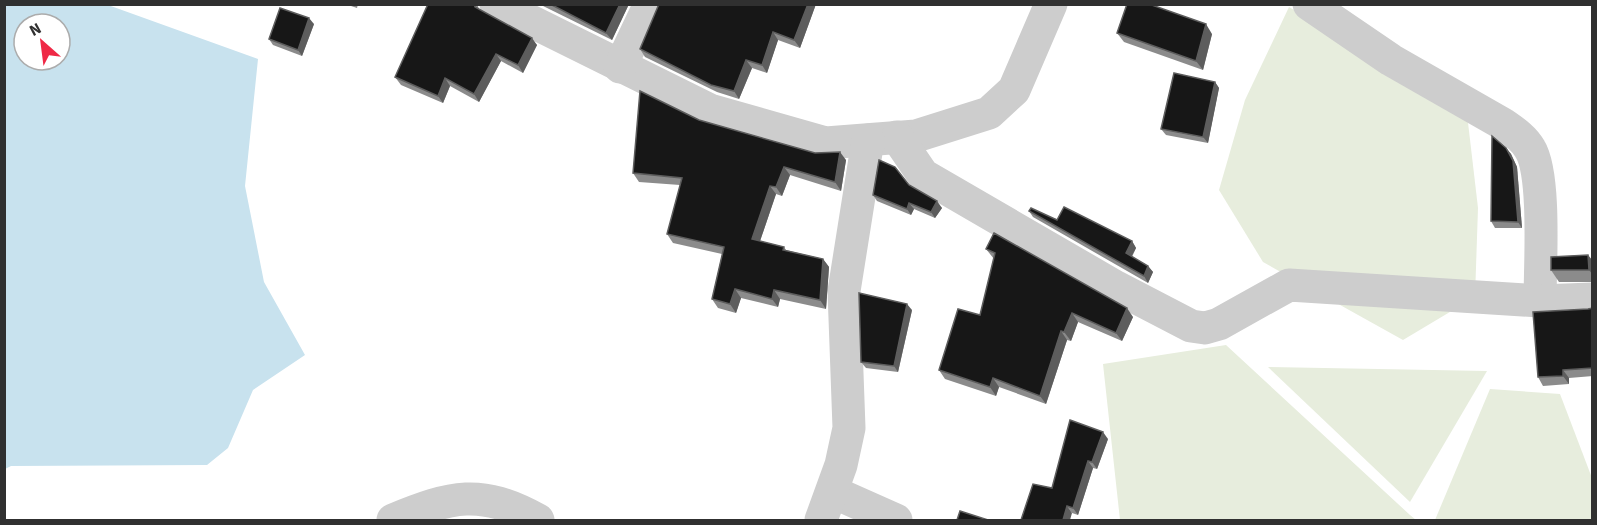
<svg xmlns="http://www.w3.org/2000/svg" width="1597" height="525" viewBox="0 0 1597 525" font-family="'Source Sans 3',sans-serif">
	<rect width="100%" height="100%" fill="#fff"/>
	<!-- green -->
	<g fill="#e7eddd">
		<polygon points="1289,7 1467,114 1478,208 1475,297 1403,340 1263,262 1219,190 1245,100"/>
		<polygon points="1226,345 1410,515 1416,520 1120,520 1103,364"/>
		<polygon points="1268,367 1487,371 1410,502"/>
		<polygon points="1490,389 1560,394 1592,478 1592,520 1435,520"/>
	</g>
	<!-- water -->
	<path fill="#c8e2ee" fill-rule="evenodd" d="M4,5H108L258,59L245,186L264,282L305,355L253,390L228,448L207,465L11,466L5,469ZM24,24H60V60H24Z"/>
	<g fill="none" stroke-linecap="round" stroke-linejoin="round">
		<!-- street -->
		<g stroke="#cdcdcd" stroke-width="33">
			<polyline points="496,4 710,110 826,143 916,136 989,113 1014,90 1051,4"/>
			<path d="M1309,4L1391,60L1503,124C1513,131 1524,138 1530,149C1546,175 1540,267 1540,301"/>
			<polyline points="620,67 650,4"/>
			<polyline points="897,137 923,175 1116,287 1191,326 1205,328 1219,324 1289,285 1540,301 1592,299"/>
			<polyline points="833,492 896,520"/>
			<path d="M393,520C452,496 480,488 538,520"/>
			<polyline points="821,520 841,465 849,428 844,291 868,140"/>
		</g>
	</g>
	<!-- wall -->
	<g fill="#8b8b8b">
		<polygon points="345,4 358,4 357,8"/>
		<polygon points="428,4 477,4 479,9 537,45 523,73 501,61 479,102 450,86 443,103 401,85 395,77"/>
		<polygon points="539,4 629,4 612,40"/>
		<polygon points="659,4 816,4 800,48 778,40 767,73 752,68 739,99 717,92 645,57 640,49"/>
		<polygon points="314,24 302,56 273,45 269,39"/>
		<polygon points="1117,33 1212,34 1203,70 1124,42"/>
		<polygon points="1215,82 1219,88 1208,143 1166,135 1161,129"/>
		<polygon points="699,120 815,153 846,160 841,191 790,175 782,196 776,194 760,241 784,247 786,250 823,259 829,267 826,309 780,299 778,307 741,298 736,313 718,308 712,299 722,254 673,243 667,234 680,185 639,182 633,173"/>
		<polygon points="1506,148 1511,154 1517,167 1522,228 1495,228 1491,221"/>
		<polygon points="909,185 942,208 935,218 914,209 911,215 877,201 873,195"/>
		<polygon points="1029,211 1132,241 1136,248 1132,257 1148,266 1153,272 1148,283 1033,217"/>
		<polygon points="986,249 1133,317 1122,341 1078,322 1071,341 1067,340 1046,404 999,387 996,396 945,379 939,370 980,315 994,259"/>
		<polygon points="1593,261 1593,282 1559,282 1551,270"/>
		<polygon points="1593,308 1593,376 1569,378 1569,384 1543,386 1538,377 1588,309"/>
		<polygon points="912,310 898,372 866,368 861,362"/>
		<polygon points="1108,439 1097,469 1093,468 1078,515 1072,513 1052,488"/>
	</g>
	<!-- shaded-wall -->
	<g fill="#5d5d5d">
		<polygon points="620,4 629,4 612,40 606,33"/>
		<polygon points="808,4 816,4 800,48 794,40"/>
		<polygon points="309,18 314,24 302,56 298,50"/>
		<polygon points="1206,24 1212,34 1203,70 1196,61"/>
		<polygon points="773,32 778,40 767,73 762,65"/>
		<polygon points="532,38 537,45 523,73 518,65"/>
		<polygon points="496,54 501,61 479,102 474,94"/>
		<polygon points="746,60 752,68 739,99 734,91"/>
		<polygon points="445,78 450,86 443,103 438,96"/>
		<polygon points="1215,82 1219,88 1208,143 1203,137"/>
		<polygon points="1506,148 1511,154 1517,167 1522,228 1518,222"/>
		<polygon points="840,152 846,160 841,191 835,182"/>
		<polygon points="784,167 790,175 782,196 776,187"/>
		<polygon points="770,186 776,194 758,247 752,239"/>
		<polygon points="937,201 942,208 935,218 931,212"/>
		<polygon points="909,203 914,209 911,215 907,209"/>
		<polygon points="1132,241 1136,248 1130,259 1126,253"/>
		<polygon points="1588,255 1593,261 1593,275 1589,270"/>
		<polygon points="823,259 829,267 826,309 820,300"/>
		<polygon points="1148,266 1153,272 1148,283 1144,276"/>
		<polygon points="735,289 741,298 736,313 730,304"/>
		<polygon points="774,290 780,299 778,307 772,299"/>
		<polygon points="907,304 912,310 898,372 894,366"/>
		<polygon points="1127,308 1133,317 1122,341 1116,333"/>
		<polygon points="1072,313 1078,322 1071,341 1064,332"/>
		<polygon points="1061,331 1067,340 1046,404 1040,396"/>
		<polygon points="1563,370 1569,378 1569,384 1563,376"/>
		<polygon points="993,378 999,387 996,396 990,387"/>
		<polygon points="1103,432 1108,439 1097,469 1092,462"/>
		<polygon points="1088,461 1093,468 1078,515 1073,508"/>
		<polygon points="1067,506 1072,513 1070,520 1063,520"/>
	</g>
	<!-- building -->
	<g fill="#171717" stroke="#5d5d5d" stroke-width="1.5">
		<polygon points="428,4 474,4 475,7 532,38 518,65 496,54 474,94 445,78 438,96 395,77"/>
		<polygon points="550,4 620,4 606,33"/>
		<polygon points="659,4 808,4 794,40 773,32 762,65 746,60 734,91 711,85 640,49"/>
		<polygon points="1127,4 1149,4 1206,24 1196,61 1117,33"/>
		<polygon points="280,8 309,18 298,50 269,39"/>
		<polygon points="1174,73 1215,82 1203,137 1161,129"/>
		<polygon points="640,91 699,120 815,153 840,152 835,182 784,167 776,187 770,186 752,239 784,247 783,250 823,259 820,300 774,290 772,299 735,289 730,304 712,299 724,247 667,234 682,178 633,173"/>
		<polygon points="1492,136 1506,148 1513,161 1518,222 1491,221"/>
		<polygon points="879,160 895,167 909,185 937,201 931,212 909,203 907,209 873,195"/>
		<polygon points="1064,207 1132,241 1126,253 1148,266 1144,276 1029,211 1031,208 1057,220"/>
		<polygon points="994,233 1127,308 1116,333 1072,313 1064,332 1061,331 1040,396 993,378 990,387 939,370 958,309 980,315 995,253 986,249"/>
		<polygon points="1588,255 1589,270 1551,270 1551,257"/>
		<polygon points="859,293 907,304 894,366 861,362"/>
		<polygon points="1593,308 1593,368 1563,370 1563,376 1538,377 1533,312 1588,309"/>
		<polygon points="1070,420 1103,432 1092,462 1088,461 1073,508 1067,506 1063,520 1021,520 1033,484 1052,488"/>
		<polygon points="960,511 988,520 957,520"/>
	</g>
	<!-- border -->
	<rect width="1597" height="525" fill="none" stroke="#303030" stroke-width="12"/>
	<!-- north arrow -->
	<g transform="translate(42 42) rotate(332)"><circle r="28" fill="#ffffff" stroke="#acacac" stroke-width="1.5"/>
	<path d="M0-4.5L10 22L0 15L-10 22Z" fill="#ef2946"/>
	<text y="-9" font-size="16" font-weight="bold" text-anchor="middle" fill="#303030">N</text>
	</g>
</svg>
